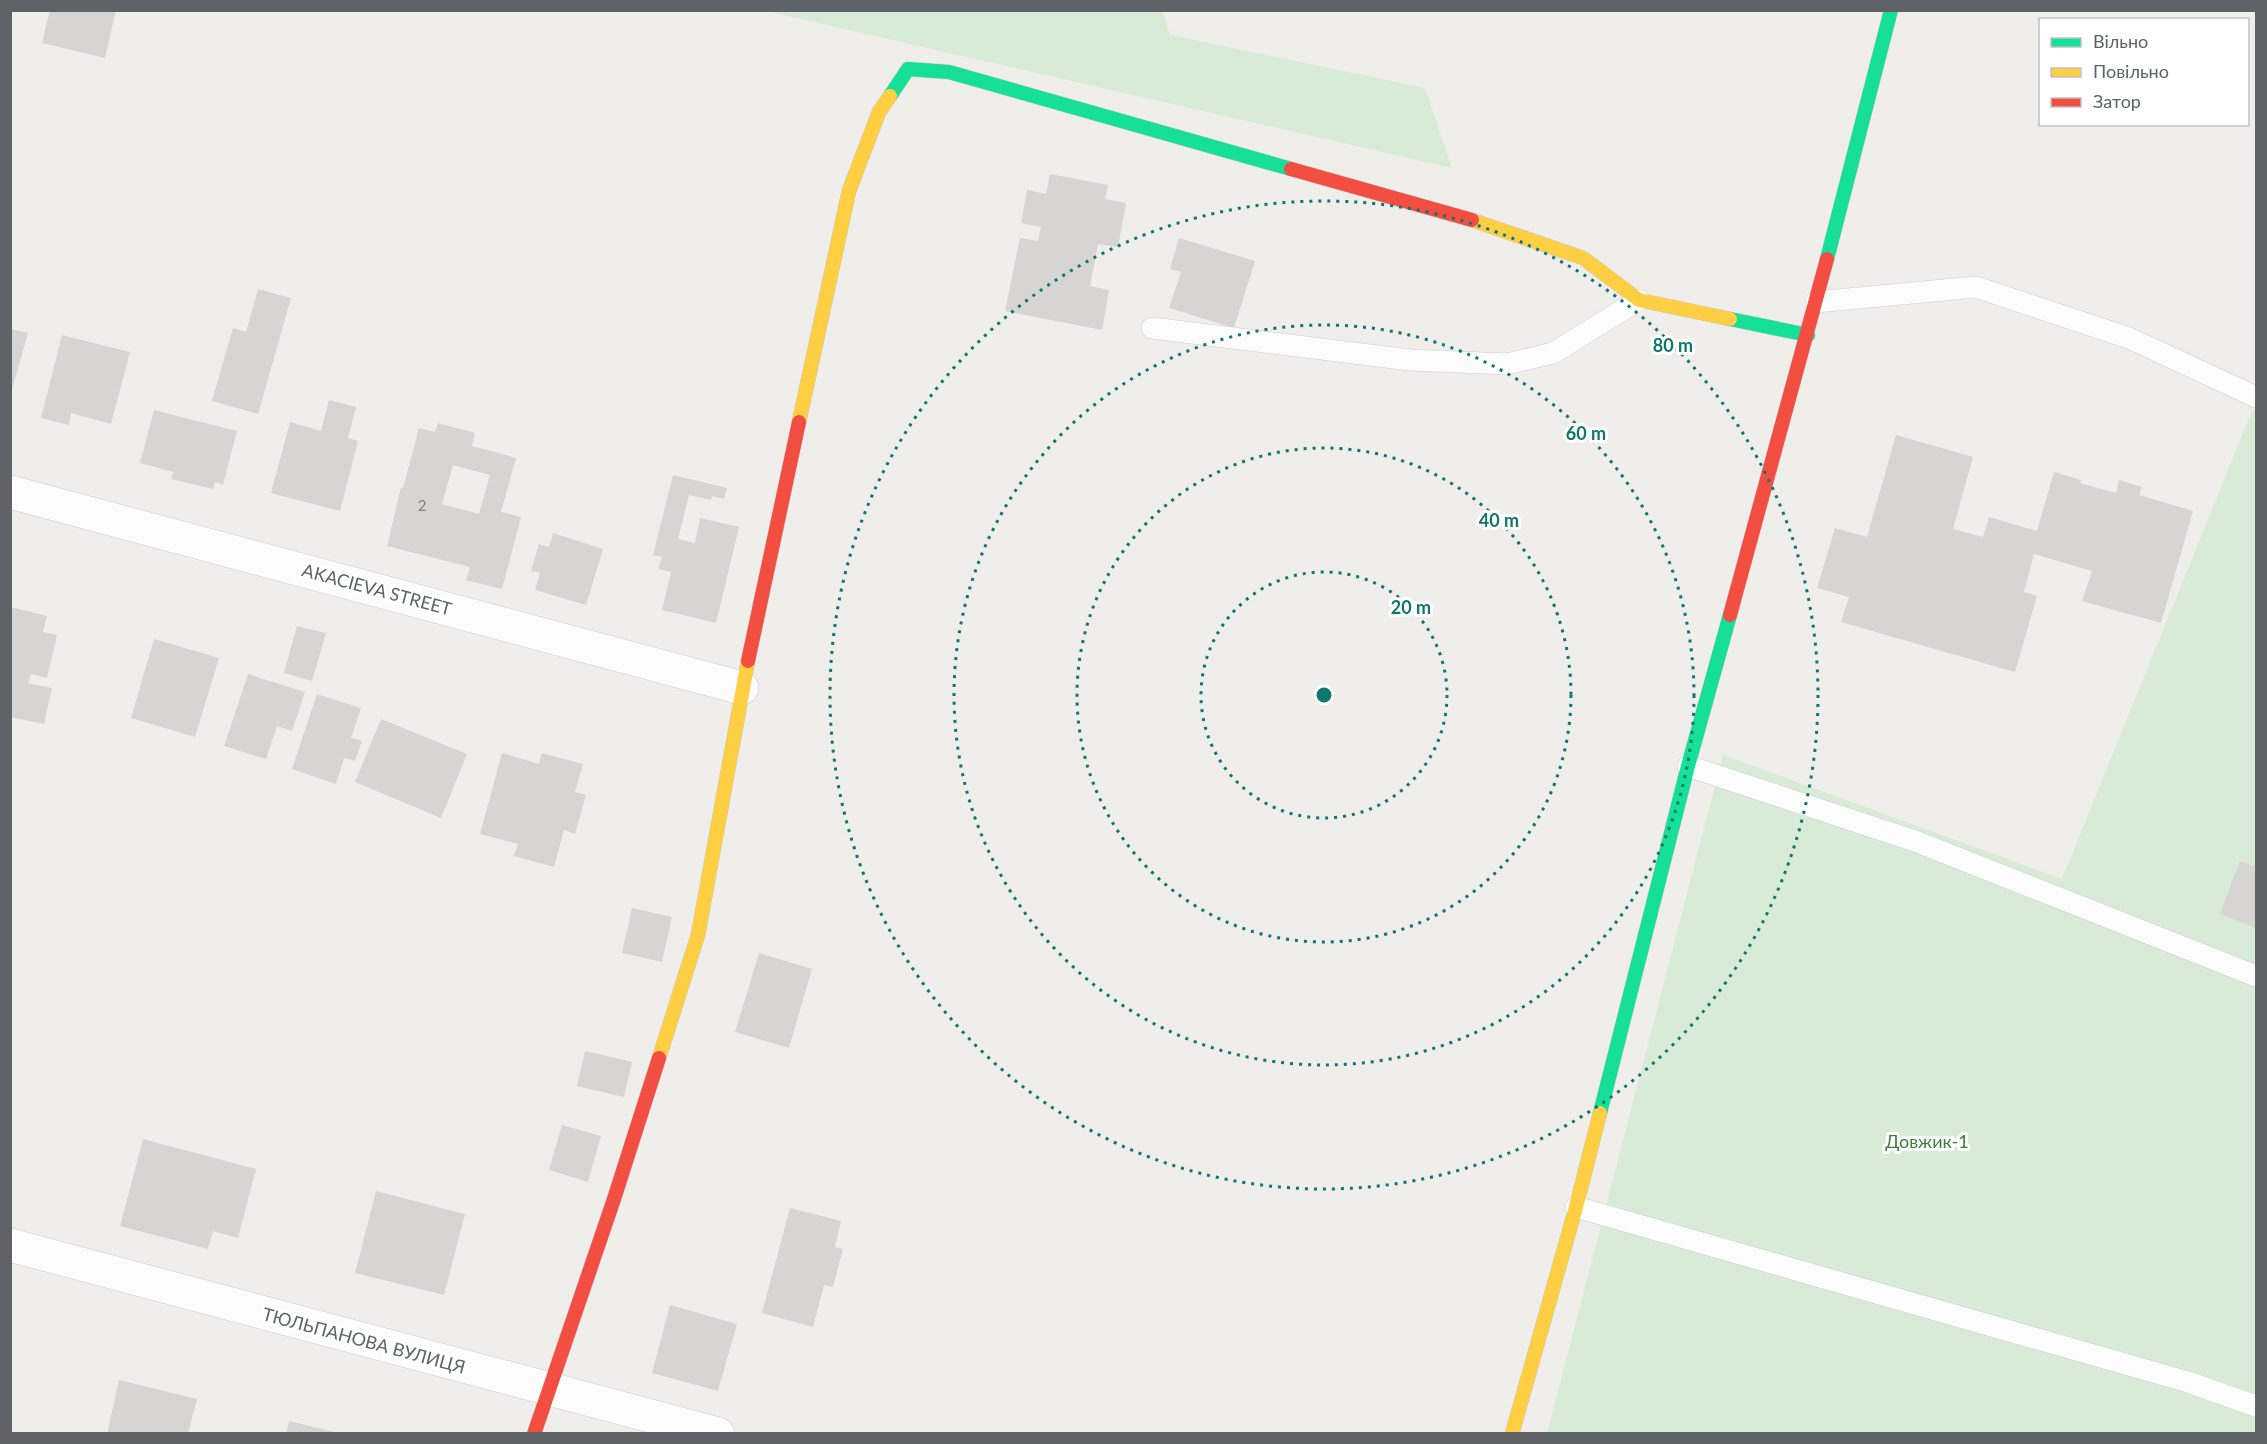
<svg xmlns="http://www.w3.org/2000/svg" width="2267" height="1444" viewBox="0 0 2267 1444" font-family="Lato,sans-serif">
	<rect width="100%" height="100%" fill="#efeeea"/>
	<!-- green -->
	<g fill="#d8ebd6">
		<polygon points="766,11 1162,11 1170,35 1425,88 1452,168"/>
		<polygon points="2252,411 2256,412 2256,1433 1547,1434 1723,755 2062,879"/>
	</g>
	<!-- building -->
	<g fill="#d6d5d3" fill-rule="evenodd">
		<polygon points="50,10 116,10 105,58 42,43"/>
		<polygon points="1050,174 1108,185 1105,199 1126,203 1118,247 1098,244 1090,286 1109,290 1102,330 1005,311 1020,238 1038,241 1041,227 1021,223 1027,190 1046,194"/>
		<polygon points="1179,238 1255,261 1234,328 1169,308 1181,272 1170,269"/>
		<polygon points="258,289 291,298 258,414 212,401 233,328 246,332"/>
		<polygon points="10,329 28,333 11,393 10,393"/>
		<polygon points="62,335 130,352 111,424 71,413 69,425 41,418"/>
		<polygon points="329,400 356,407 348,438 358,441 340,511 271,493 290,422 321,431"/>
		<polygon points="154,410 237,431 223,485 215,482 213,489 171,479 173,472 140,463"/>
		<path d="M438,423L475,433L472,446L516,458L501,512L521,517L502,589L466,580L470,567L387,546L401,487L403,488L419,428L435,432ZM453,465L490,475L479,514L442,504Z"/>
		<polygon points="1896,435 1973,457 1953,529 1983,537 1989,517 2037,531 2054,472 2081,480 2080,483 2116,493 2119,480 2142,487 2139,495 2193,511 2161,623 2082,601 2092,571 2034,554 2024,592 2037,596 2015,672 1841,622 1849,597 1817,588 1835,528 1867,537"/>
		<polygon points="673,475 727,488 724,499 712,496 711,500 689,495 678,539 695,543 700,518 739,527 716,623 662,610 671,572 658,569 662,557 653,555"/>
		<polygon points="553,533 603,549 586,605 535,590 540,573 531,571 539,544 549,547"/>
		<polygon points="10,607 47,616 43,632 57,635 47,678 31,674 28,683 52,688 44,724 10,717"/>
		<polygon points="297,626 326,633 312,681 284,673"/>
		<polygon points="154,639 219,658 195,737 131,718"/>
		<polygon points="248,674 305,692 292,731 277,726 266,759 224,746"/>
		<polygon points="317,694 361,708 351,738 362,741 355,761 344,758 336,784 292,769"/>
		<polygon points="381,719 467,754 441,818 355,782"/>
		<polygon points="502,753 539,764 542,753 583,764 575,792 586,795 575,834 564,830 554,867 514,856 518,844 480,834"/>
		<polygon points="2240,861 2256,867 2256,928 2220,914"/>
		<polygon points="632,908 672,917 662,962 622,953"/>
		<polygon points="759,953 812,969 789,1048 735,1032"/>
		<polygon points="585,1051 632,1062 624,1097 577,1086"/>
		<polygon points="562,1125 601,1136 588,1182 549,1170"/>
		<polygon points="143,1139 256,1169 238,1238 213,1231 208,1249 120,1226"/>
		<polygon points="376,1191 465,1214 444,1295 355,1273"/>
		<polygon points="790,1208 841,1221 835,1247 843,1249 833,1287 824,1285 813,1327 762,1313"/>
		<polygon points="670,1305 737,1324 718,1391 652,1373"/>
		<polygon points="119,1380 197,1399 188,1434 107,1434"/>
		<polygon points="289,1421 338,1433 338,1434 286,1434"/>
	</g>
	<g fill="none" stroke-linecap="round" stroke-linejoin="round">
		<!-- lane casing -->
		<g stroke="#cbcccc" stroke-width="22">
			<g id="lane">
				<polyline points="1816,302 1976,287 2129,338 2256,397"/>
				<polyline points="1152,328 1410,360 1507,364 1553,353 1639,300"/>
				<polyline points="1688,766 1915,841 2256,976"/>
				<polyline points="1576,1207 2188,1382 2256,1406"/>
			</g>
		</g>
		<!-- street casing -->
		<g stroke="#cbcccc" stroke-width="34">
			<g id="street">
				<polyline points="10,492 742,688"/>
				<polyline points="10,1245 718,1434"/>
			</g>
		</g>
		<!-- fast casing -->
		<g stroke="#cacacb" stroke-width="15">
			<g id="fast">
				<polyline points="890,96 908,69 949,72 1291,169"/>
				<polyline points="1827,259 1891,10"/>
				<polyline points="1730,319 1808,335"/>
				<polyline points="1600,1113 1688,766 1730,615"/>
			</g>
		</g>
		<!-- slow casing -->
		<g stroke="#cacacb" stroke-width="15">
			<g id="slow">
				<polyline points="1472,220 1583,258 1639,300 1730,319"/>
				<polyline points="799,422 849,191 879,112 890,96"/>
				<polyline points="659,1058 698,935 748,661"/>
				<polyline points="1512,1434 1576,1207 1600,1113"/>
			</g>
		</g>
		<!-- jam casing -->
		<g stroke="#cacacb" stroke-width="15">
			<g id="jam">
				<polyline points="1291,169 1472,220"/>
				<polyline points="1730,615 1827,259"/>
				<polyline points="748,661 799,422"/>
				<polyline points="534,1434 614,1199 659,1058"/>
			</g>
		</g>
		<!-- lane -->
		<use href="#lane" stroke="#fdfcfc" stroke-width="21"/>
		<!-- street -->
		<use href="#street" stroke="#fdfcfc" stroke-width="33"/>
		<!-- fast -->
		<use href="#fast" stroke="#16e098" stroke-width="14"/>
		<!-- slow -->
		<use href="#slow" stroke="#ffcf43" stroke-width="14"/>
		<!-- jam -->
		<use href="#jam" stroke="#f24e42" stroke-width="14"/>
	</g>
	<!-- distance rings -->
	<g fill="none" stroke="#0f766e" stroke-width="3" stroke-dasharray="3 6">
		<circle cx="1324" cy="695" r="123"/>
		<circle cx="1324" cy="695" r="247"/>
		<circle cx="1324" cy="695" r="370"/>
		<circle cx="1324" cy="695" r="494"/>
	</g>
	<g text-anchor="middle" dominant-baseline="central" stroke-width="6" stroke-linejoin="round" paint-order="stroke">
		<!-- number labels -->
		<g font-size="15" fill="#7e8184">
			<text x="422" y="505">2</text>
		</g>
		<!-- street labels -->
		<g font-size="18" fill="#5f6368" stroke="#fff">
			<text transform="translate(377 589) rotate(15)">AKACIEVA STREET</text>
			<text transform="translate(364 1340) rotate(15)">ТЮЛЬПАНОВА ВУЛИЦЯ</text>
		</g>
		<!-- park labels -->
		<g font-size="18" fill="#348238" stroke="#fff">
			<text x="1927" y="1141">Довжик-1</text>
		</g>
	</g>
	<circle cx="1324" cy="695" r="9" fill="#0f766e" stroke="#fff" stroke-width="3"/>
	<g font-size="18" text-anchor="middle" font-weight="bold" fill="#0f766e" stroke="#fff" stroke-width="6" stroke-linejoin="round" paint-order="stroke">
		<text x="1673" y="352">80 m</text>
		<text x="1586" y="440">60 m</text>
		<text x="1499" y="527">40 m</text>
		<text x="1411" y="614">20 m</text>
	</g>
	<!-- border -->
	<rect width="2267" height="1444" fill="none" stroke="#5f6368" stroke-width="24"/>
	<!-- legend -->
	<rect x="2039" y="18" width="210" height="108" fill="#ffffff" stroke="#bfc1c3" stroke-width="1.5"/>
	<rect x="2051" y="38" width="30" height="9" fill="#16e098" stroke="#bfc1c3" stroke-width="1.5"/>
	<text x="2093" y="48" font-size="18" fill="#5f6368">Вільно</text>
	<rect x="2051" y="68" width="30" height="9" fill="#ffcf43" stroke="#bfc1c3" stroke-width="1.5"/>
	<text x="2093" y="78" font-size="18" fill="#5f6368">Повільно</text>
	<rect x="2051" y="98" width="30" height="9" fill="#f24e42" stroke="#bfc1c3" stroke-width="1.5"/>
	<text x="2093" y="108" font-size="18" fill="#5f6368">Затор</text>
</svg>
